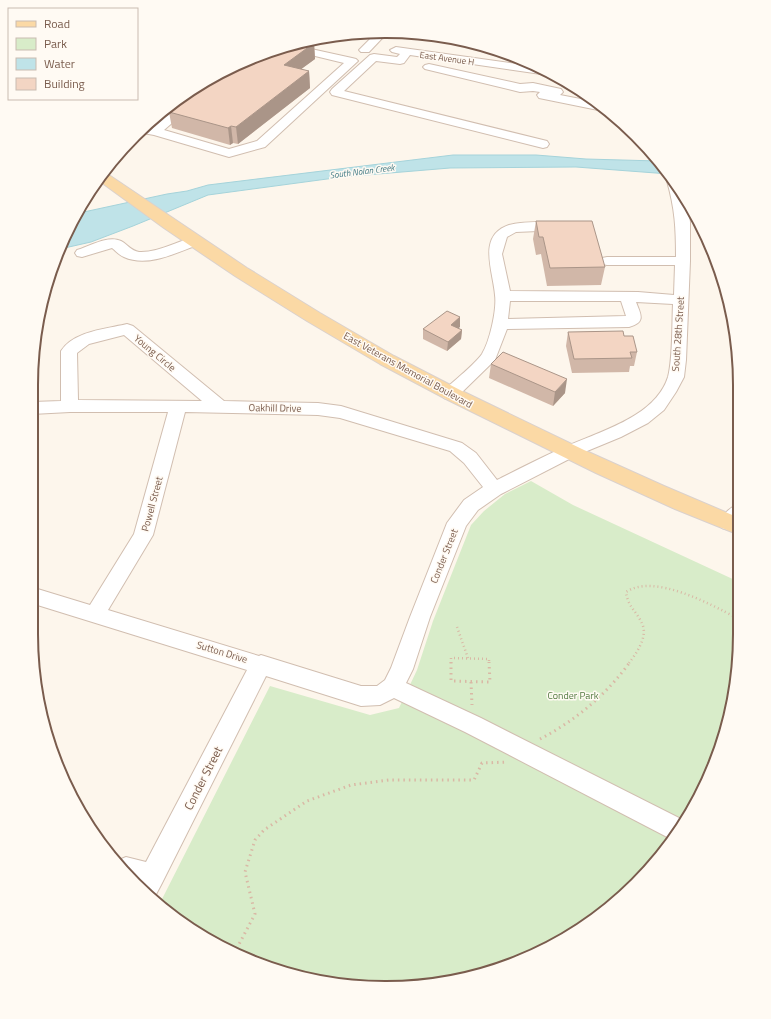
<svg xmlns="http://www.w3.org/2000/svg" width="771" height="1019" viewBox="0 0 771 1019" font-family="'Titillium Web',sans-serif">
	<rect width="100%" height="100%" fill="#fdf6ec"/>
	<!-- green -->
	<polygon fill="#d8ecc9" points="531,481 573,505 737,581 737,680 721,748 680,830 636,884 583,928 500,969 408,987 316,981 229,951 159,905 270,686 370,715 399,708 417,670 433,621 471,525 484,511 505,494"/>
	<!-- water -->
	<polygon fill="#bfe3e8" stroke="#a5d3da" points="453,155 536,155 586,159 658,161 669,174 576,167 450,168 342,177 208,195 133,226 91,242 60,249 68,229 77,214 79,213 167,194 187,191 208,185"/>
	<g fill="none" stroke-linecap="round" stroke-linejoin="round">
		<!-- minor casing -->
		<g stroke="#d1beb0" stroke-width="2">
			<g id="minor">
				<polygon points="389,31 369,52 361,52 359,50 377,32"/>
				<polygon points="293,45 352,58 356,59 358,61 265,147 229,157 154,135 143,133 194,91 195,87 204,83 208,87 203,96 164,130 229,149 257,141 344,63 282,48"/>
				<polygon points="396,47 538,67 552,74 548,75 410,55 404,63 400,64 376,61 344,91 547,141 549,144 547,147 543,148 332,95 330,92 332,89 370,55 374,54 397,57 400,54 392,52 390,50"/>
				<polygon points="429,64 520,84 533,83 561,89 563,92 560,95 596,102 606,110 603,111 539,98 537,95 540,92 533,91 520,92 425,69 423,67 425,65"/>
				<path d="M669,178H671L680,188L687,202L690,222V261L686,360L684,377L676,392L664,410L648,423L621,437L575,456L501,494L478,510L466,526L430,617L413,669L406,683L481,718L685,821L680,830L673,840L671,839L465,732L394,698L380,705L361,706L266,676L161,885L153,900H152L119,860L126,857L146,862L247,670L31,603V587L90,605L134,534L168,412H70L32,414V402L61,401V351C74,331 106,329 127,324L133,326L224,401L318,403L341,406L462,443L476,453L497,480C519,469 540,458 563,448C597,432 655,418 668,377C673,359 672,324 673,304L636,302C641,315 646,322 629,327L507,329L495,360L456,398L450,400L444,398L441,394L444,390C454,381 475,364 482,354C490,341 497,309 495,295C493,270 477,236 509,225C521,221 548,222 561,222L566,223L568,226L566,229L561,230L516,232L507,237L502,254L510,291L638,292L674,295L675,265H607L602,264L600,261L602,258L607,257H676C676,228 675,209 667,181ZM510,301H621L626,316L508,319ZM124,335L202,401L78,400L77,353L89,344ZM185,412L318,415L340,418L450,451L464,463L483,487L464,500L447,523L410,617L391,668L385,680L377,686H361L261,655L259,656L108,610L153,535Z"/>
				<path d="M195,237L200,238L202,241L200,244C178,252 148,268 124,257C119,255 116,251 112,248L82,257L77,256L75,253L77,250C90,246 108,235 121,241C127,244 131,251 139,252C158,253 177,241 195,237Z"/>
				<path d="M737,505V526L729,530L722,528L719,523C724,515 728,508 737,505Z"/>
			</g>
		</g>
		<!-- major casing -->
		<g stroke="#dad1cd" stroke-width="2">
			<polygon id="major" points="103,171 247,268 320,313 394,356 462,391 584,450 664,486 737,517 737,534 675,509 596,473 448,400 380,364 307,321 235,276 164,228 98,180"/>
		</g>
		<!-- path-far1 -->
		<g stroke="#d9b8a5" stroke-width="2.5" stroke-dasharray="1 3" stroke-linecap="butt">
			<polyline points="457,627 468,658"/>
			<polyline points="451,663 451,658 489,659 489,663"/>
			<path d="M629,663C636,654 647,638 643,626C638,612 628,608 626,592C654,573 710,604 737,618"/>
		</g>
		<!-- path -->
		<g stroke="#d9b8a5" stroke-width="3" stroke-dasharray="1.5 4" stroke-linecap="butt">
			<polyline points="451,662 451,681 490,682 489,662"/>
			<polyline points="471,682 472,705"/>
			<path d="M540,739C575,721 607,694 630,662"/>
			<polyline points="237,954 237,948 255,914 245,872 255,840 264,830 307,801 351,785 389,780 474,780 482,763 508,762"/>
		</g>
		<!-- minor -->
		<use href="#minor" fill="#fff" fill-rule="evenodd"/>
		<!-- major -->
		<use href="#major" fill="#fbd9a5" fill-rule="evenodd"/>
	</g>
	<!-- wall -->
	<g fill="#d1b7a8">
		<polygon points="314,43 315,59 301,69 309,71 310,88 238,144 233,143 230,145 172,128 169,112 211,83 206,81 250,58"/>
		<polygon points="536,221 605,267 601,285 547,286 541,254 536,255 533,239"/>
		<polygon points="460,317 460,327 458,328 462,330 461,339 447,351 423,339 423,329"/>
		<polygon points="568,332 624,336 637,352 634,366 630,366 629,372 572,373 566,346"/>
		<polygon points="491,364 565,393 553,406 489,378"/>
	</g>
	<!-- shaded-wall -->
	<g fill="#aa9588">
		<polygon points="314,43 315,59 285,81 284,65"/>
		<polygon points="309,71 310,88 238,144 236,127"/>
		<polygon points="231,126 233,143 230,145 228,128"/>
		<polygon points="460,317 460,327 450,334 451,325"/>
		<polygon points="462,330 461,339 447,351 448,342"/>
		<polygon points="567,379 565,393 553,406 555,392"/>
	</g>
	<!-- building -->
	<g fill="#f3d5c3" stroke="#aa9588">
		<polygon points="306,41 314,43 284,65 309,71 236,127 231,126 228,128 169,112 227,71 226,71 250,58"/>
		<polygon points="536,221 592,221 605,267 550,268 543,237 539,237"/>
		<polygon points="447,311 460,317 451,325 462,330 448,342 423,329"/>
		<polygon points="623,331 624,336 633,336 637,352 630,352 632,358 574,359 568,332"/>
		<polygon points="503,352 567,379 555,392 491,364"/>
	</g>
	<g text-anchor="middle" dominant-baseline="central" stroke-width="3" stroke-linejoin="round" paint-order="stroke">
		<!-- far-street labels -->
		<g font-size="9" fill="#7a5c4d" stroke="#fffaf3">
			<text transform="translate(447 58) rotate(8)">East Avenue H</text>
		</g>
		<!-- far-water labels -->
		<g font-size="9" font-style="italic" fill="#437c86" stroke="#fffaf3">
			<text transform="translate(362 171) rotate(-7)">South Nolan Creek</text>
		</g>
		<!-- street labels -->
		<g font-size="10" fill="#7a5c4d" stroke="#fffaf3">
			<text transform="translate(678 334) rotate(-86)">South 28th Street</text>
			<text transform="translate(155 353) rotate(40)">Young Circle</text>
			<text transform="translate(408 370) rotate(29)">East Veterans Memorial Boulevard</text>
			<text transform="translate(275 408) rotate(1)">Oakhill Drive</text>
			<text transform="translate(152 504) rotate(-75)">Powell Street</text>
			<text transform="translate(444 556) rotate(-68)">Conder Street</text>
			<text transform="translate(222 652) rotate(17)">Sutton Drive</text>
		</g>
		<!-- park labels -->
		<g font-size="10" fill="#537a41" stroke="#fffaf3">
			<text x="573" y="695">Conder Park</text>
		</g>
		<!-- near-street labels -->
		<g font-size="12" fill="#7a5c4d" stroke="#fffaf3">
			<text transform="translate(203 778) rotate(-63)">Conder Street</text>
		</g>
	</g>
	<!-- crop -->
	<path d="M0 0H771V1019H0ZM385 38H386A347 347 0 0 1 733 385V634A347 347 0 0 1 386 981H385A347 347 0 0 1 38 634V385A347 347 0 0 1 385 38Z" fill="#fffaf3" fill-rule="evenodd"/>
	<path fill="none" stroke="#7a5c4d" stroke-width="2" d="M385 38H386A347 347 0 0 1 733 385V634A347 347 0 0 1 386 981H385A347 347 0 0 1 38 634V385A347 347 0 0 1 385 38Z"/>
	<!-- legend -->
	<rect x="8" y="8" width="130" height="92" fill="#fffaf3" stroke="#cabbb1"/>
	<rect x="16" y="21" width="20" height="6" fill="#fbd9a5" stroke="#cabbb1"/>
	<text x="44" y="28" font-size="12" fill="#7a5c4d">Road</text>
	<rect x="16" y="38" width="20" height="12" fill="#d8ecc9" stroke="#cabbb1"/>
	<text x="44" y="48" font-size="12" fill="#7a5c4d">Park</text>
	<rect x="16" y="58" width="20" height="12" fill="#bfe3e8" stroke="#cabbb1"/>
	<text x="44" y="68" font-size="12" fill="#7a5c4d">Water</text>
	<rect x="16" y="78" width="20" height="12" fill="#f3d5c3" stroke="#cabbb1"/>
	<text x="44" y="88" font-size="12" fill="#7a5c4d">Building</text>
</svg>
